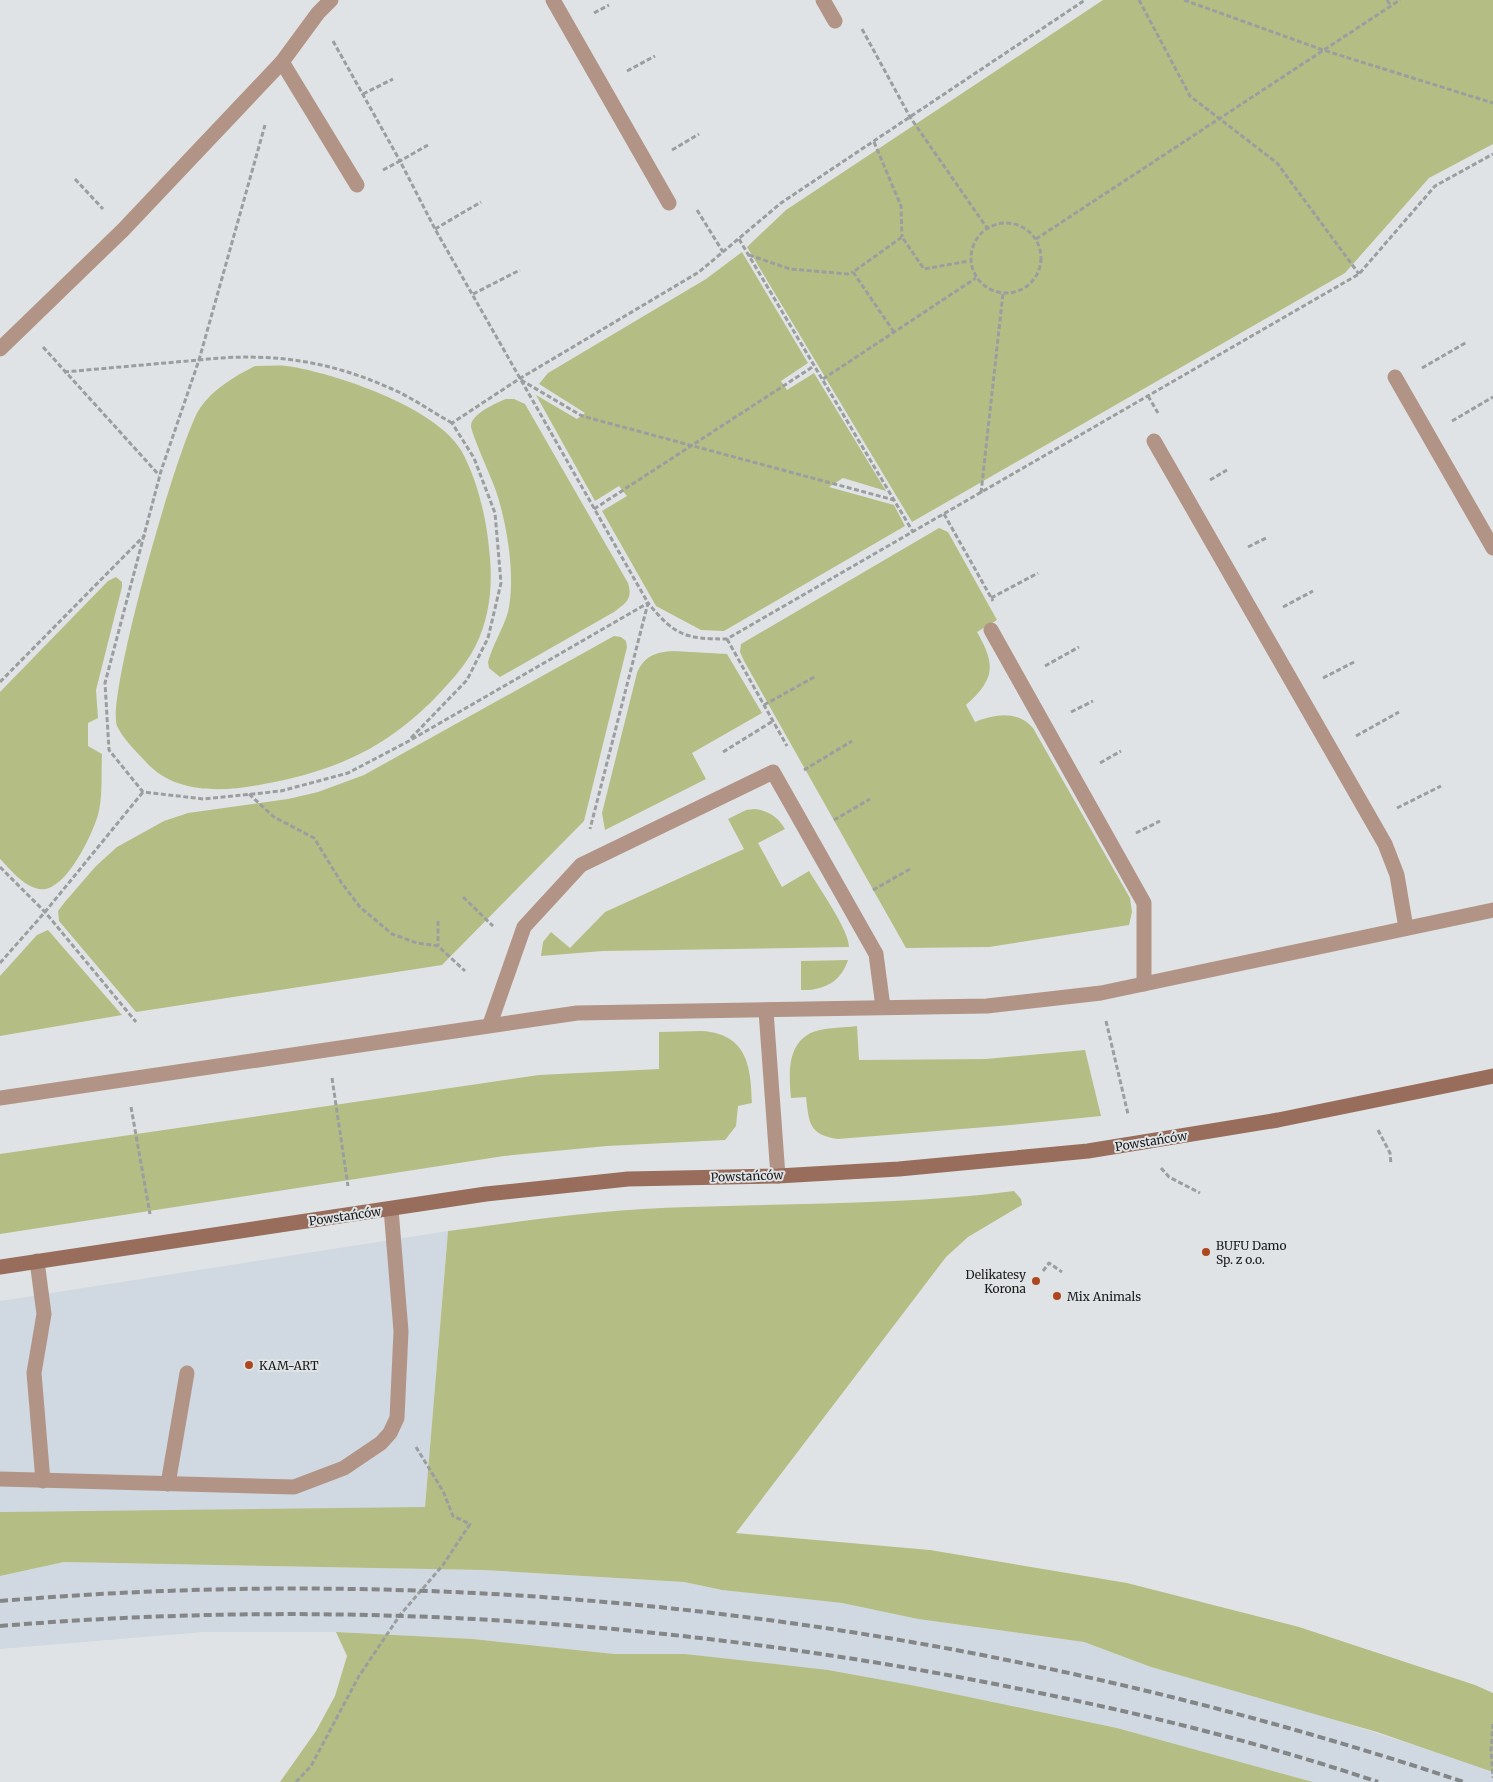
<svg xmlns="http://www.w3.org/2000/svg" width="1493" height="1782" viewBox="0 0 1493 1782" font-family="Merriweather,serif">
	<rect width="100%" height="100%" fill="#e0e3e5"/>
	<!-- built -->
	<g fill="#d0d9e1">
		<polygon points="448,1231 425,1508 0,1512 0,1301"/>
		<polygon points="64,1562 483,1570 684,1582 722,1590 842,1603 918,1619 1084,1642 1151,1667 1314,1713 1467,1762 1493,1772 1493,1782 1313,1782 1117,1728 1018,1707 921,1687 685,1654 614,1654 473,1639 336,1632 204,1632 0,1649 0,1576"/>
	</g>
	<!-- green -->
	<g fill="#b4be84">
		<polygon points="1103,0 1493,0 1493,144 1429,178 1345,273 912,522 747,247 786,210"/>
		<polygon points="742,252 808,363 781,381 787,390 814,373 886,491 843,478 829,487 894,505 905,526 724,631 701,630 656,606 602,511 627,496 619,486 595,501 536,395 577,419 585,413 539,384 548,373 706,279"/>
		<path d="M255,366C266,366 277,365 287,366C335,373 435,407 461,450C477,479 486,516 489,548C493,582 491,615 475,647C465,666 451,681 436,697C385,749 335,771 264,784C223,792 175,795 145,761C136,751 123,739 117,726C106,696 179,439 200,408C213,389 235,376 255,366Z"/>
		<path d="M506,399H514L525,404L628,583C633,599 626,603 614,612L500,677L489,668L488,662C493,644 503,629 508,612C516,577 507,524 496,491C492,479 471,433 471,426C471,414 496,403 506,399Z"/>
		<path d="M939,528L948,532L997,620L977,632C996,665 995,679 966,705L975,722C995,714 1017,710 1033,728L1130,898L1132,912L1129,925L989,947L906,948L744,661L740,652L741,644Z"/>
		<path d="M116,577L122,582V587L96,690L98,718L88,723V746L102,754C101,774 103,797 98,815C92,835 65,894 39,889C23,886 11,870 0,859V692L108,581Z"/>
		<polygon points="614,636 621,637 626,641 627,647 584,821 442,965 136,1012 59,921 58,911 64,903 96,866 117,847 164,821 188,813 288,799 318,792 364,775"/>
		<path d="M673,651L727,654L762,713L692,753L706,779L605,830L602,813L637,673C644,656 656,652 673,651Z"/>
		<path d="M755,809C769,811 778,817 785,829L758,843L782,887L809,871C819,888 849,930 849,947L603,951L541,956L543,942L551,932L570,948L605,912L744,849L728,819L746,810Z"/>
		<polygon points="48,930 122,1015 0,1036 0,976 37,935"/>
		<path d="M848,960C841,982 823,991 801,990V961Z"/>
		<path d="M857,1026L859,1060L986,1059L1085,1050L1101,1116L1011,1125L838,1139C809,1135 809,1123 806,1097L791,1098C789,1076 786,1043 813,1032C826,1027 843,1028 857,1026Z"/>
		<path d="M702,1031C747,1034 751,1066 752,1103L738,1106L736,1126L725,1140L607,1146L504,1156L0,1234V1154L539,1075L659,1069V1032Z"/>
		<path d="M1014,1191L1021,1199L1022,1205L968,1237L946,1257L736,1533L930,1550L1127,1583L1299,1627L1475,1685L1493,1693V1772L1377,1732L1151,1667L1084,1642L918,1619L842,1603L722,1590L684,1582L483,1570L64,1562L0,1576V1512L425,1507L448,1231C528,1220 608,1209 689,1207C797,1203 906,1205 1014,1191Z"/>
		<polygon points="336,1632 473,1639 614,1654 685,1654 828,1670 921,1687 1117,1728 1313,1782 280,1782 316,1731 335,1696 347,1656"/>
	</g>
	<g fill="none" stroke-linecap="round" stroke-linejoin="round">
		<!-- path -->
		<g stroke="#9b9e9f" stroke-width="3" stroke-dasharray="5 2.5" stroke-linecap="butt">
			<polyline points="1139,0 1190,96 1277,163 1359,274"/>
			<polyline points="1184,0 1323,50 1493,103"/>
			<polyline points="1387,0 1391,6"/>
			<polyline points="594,13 609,5"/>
			<polyline points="862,29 910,117 987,228"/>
			<polyline points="333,41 400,161 428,145"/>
			<polyline points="627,71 655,56"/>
			<polyline points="363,94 393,79"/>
			<polyline points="874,142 901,206 902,237"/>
			<polyline points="672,150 699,134"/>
			<polyline points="383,170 400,161 435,229 648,603 590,829"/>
			<polyline points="75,179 103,209"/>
			<polyline points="697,210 723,252"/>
			<circle cx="1006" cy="258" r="35"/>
			<polyline points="435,229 481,202"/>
			<polyline points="739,239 913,532"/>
			<polyline points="1036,239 1400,0"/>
			<polyline points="749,255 790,269 848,274 853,272"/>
			<polyline points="473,294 520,270"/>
			<polyline points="894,332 853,272 902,237 924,269 969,261"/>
			<polyline points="43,347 159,475"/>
			<polyline points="1422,368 1467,342"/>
			<polyline points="64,372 199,360 265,125"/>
			<polyline points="823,379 976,278"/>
			<polyline points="521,380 582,416 894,500"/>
			<polyline points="1148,396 1158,413"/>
			<polyline points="1452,421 1493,397"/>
			<path d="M452,423C432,412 413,398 392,389C328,360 269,352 199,360L161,471L105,683L109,750L143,792L204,799L281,791L348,773L407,742L648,603C675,636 686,639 727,639L1359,274L1435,186L1493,154"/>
			<polyline points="1210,480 1227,470"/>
			<polyline points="981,493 1003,293"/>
			<polyline points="594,509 814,366"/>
			<polyline points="944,514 993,601"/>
			<polyline points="1248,547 1266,538"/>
			<polyline points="991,598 1038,573"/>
			<polyline points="1283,607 1313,591"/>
			<polyline points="727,639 787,746"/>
			<polyline points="1045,666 1079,647"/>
			<polyline points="1323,678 1354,662"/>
			<polyline points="0,682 145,535"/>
			<polyline points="764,705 816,676"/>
			<polyline points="1071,712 1093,701"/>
			<polyline points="1356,736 1399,712"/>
			<polyline points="411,738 467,680 488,638 501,583 495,513 474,458 452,423 519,379 699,272 781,203 1085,0"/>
			<polyline points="723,752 773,721"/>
			<polyline points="1100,763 1121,751"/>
			<polyline points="804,770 852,741"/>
			<polyline points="249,794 274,817 314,838 341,882 360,907 392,934 417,943 438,946 465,971"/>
			<polyline points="1397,808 1441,786"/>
			<polyline points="834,820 870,799"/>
			<polyline points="1136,833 1160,821"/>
			<polyline points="0,867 45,912 136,1022"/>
			<polyline points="873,890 910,869"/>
			<polyline points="463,897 493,926"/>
			<polyline points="438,921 438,946"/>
			<polyline points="0,963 45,912 143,792"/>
			<polyline points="1106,1021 1128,1114"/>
			<polyline points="332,1078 348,1186"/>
			<polyline points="131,1107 150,1214"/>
			<polyline points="1378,1130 1390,1153 1391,1164"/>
			<polyline points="1161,1168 1169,1177 1200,1193"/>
			<polyline points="1043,1271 1049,1263 1062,1272"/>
			<polyline points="1493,1724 1491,1750 1493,1778"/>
			<polyline points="296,1782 311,1766 359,1676 400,1615 443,1565 470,1524 453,1516 443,1491 416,1447"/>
		</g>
		<!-- lane -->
		<g stroke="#b29487" stroke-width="15">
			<polyline points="553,0 669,203"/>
			<polyline points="823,0 835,21"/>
			<polyline points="282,62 357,185"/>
			<polyline points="0,349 123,230 282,62 318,13 331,0"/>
			<polyline points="1395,377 1493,548"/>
			<polyline points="1154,441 1385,844 1397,875 1406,928"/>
			<polyline points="991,630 1144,903 1144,984"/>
			<polyline points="490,1024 524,927 581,865 773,772 876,954 883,1007"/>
			<polyline points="37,1261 44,1314 34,1373 43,1481"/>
			<polyline points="0,1479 294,1487 344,1468 381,1443 390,1433 397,1418 401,1331 391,1209"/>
			<polyline points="168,1484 187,1373"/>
		</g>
		<!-- street -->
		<g stroke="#b29487" stroke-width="15">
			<polyline points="766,1011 778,1176"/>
			<polyline points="0,1098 577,1013 987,1006 1101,993 1493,910"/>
		</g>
		<!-- secondary -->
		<polyline stroke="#986d5b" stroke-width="15" points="0,1267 486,1194 628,1179 778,1176 899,1169 1088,1151 1278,1120 1493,1076"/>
		<!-- rail -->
		<g stroke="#838586" stroke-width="4" stroke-dasharray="8 4" stroke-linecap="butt">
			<path d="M0,1601C500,1559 989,1624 1464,1782"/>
			<path d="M0,1626C337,1598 674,1620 1005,1686C1131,1711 1257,1741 1378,1782"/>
		</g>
	</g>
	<!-- markers -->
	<g fill="#ad471d" stroke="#e0e3e5" stroke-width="2">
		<circle cx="1206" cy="1252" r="5"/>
		<circle cx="1036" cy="1281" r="5"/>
		<circle cx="1057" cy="1296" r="5"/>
		<circle cx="249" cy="1365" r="5"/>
	</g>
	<g text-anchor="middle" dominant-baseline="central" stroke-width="4" stroke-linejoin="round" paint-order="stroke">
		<!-- street labels -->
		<g font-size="12" fill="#191a1a" stroke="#e0e3e5">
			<text transform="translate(1151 1141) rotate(-9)">Powstańców</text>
			<text transform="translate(747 1176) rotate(-2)">Powstańców</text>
			<text transform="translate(345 1216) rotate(-8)">Powstańców</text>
		</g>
		<!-- poi labels -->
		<g font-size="12" fill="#191a1a" stroke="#e0e3e5" text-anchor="start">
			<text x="1216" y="1245">BUFU Damo<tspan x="1216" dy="14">Sp. z o.o.</tspan></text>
			<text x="1026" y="1274" text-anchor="end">Delikatesy<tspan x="1026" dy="14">Korona</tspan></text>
			<text x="1067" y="1296">Mix Animals</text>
			<text x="259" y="1365">KAM-ART</text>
		</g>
	</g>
</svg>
